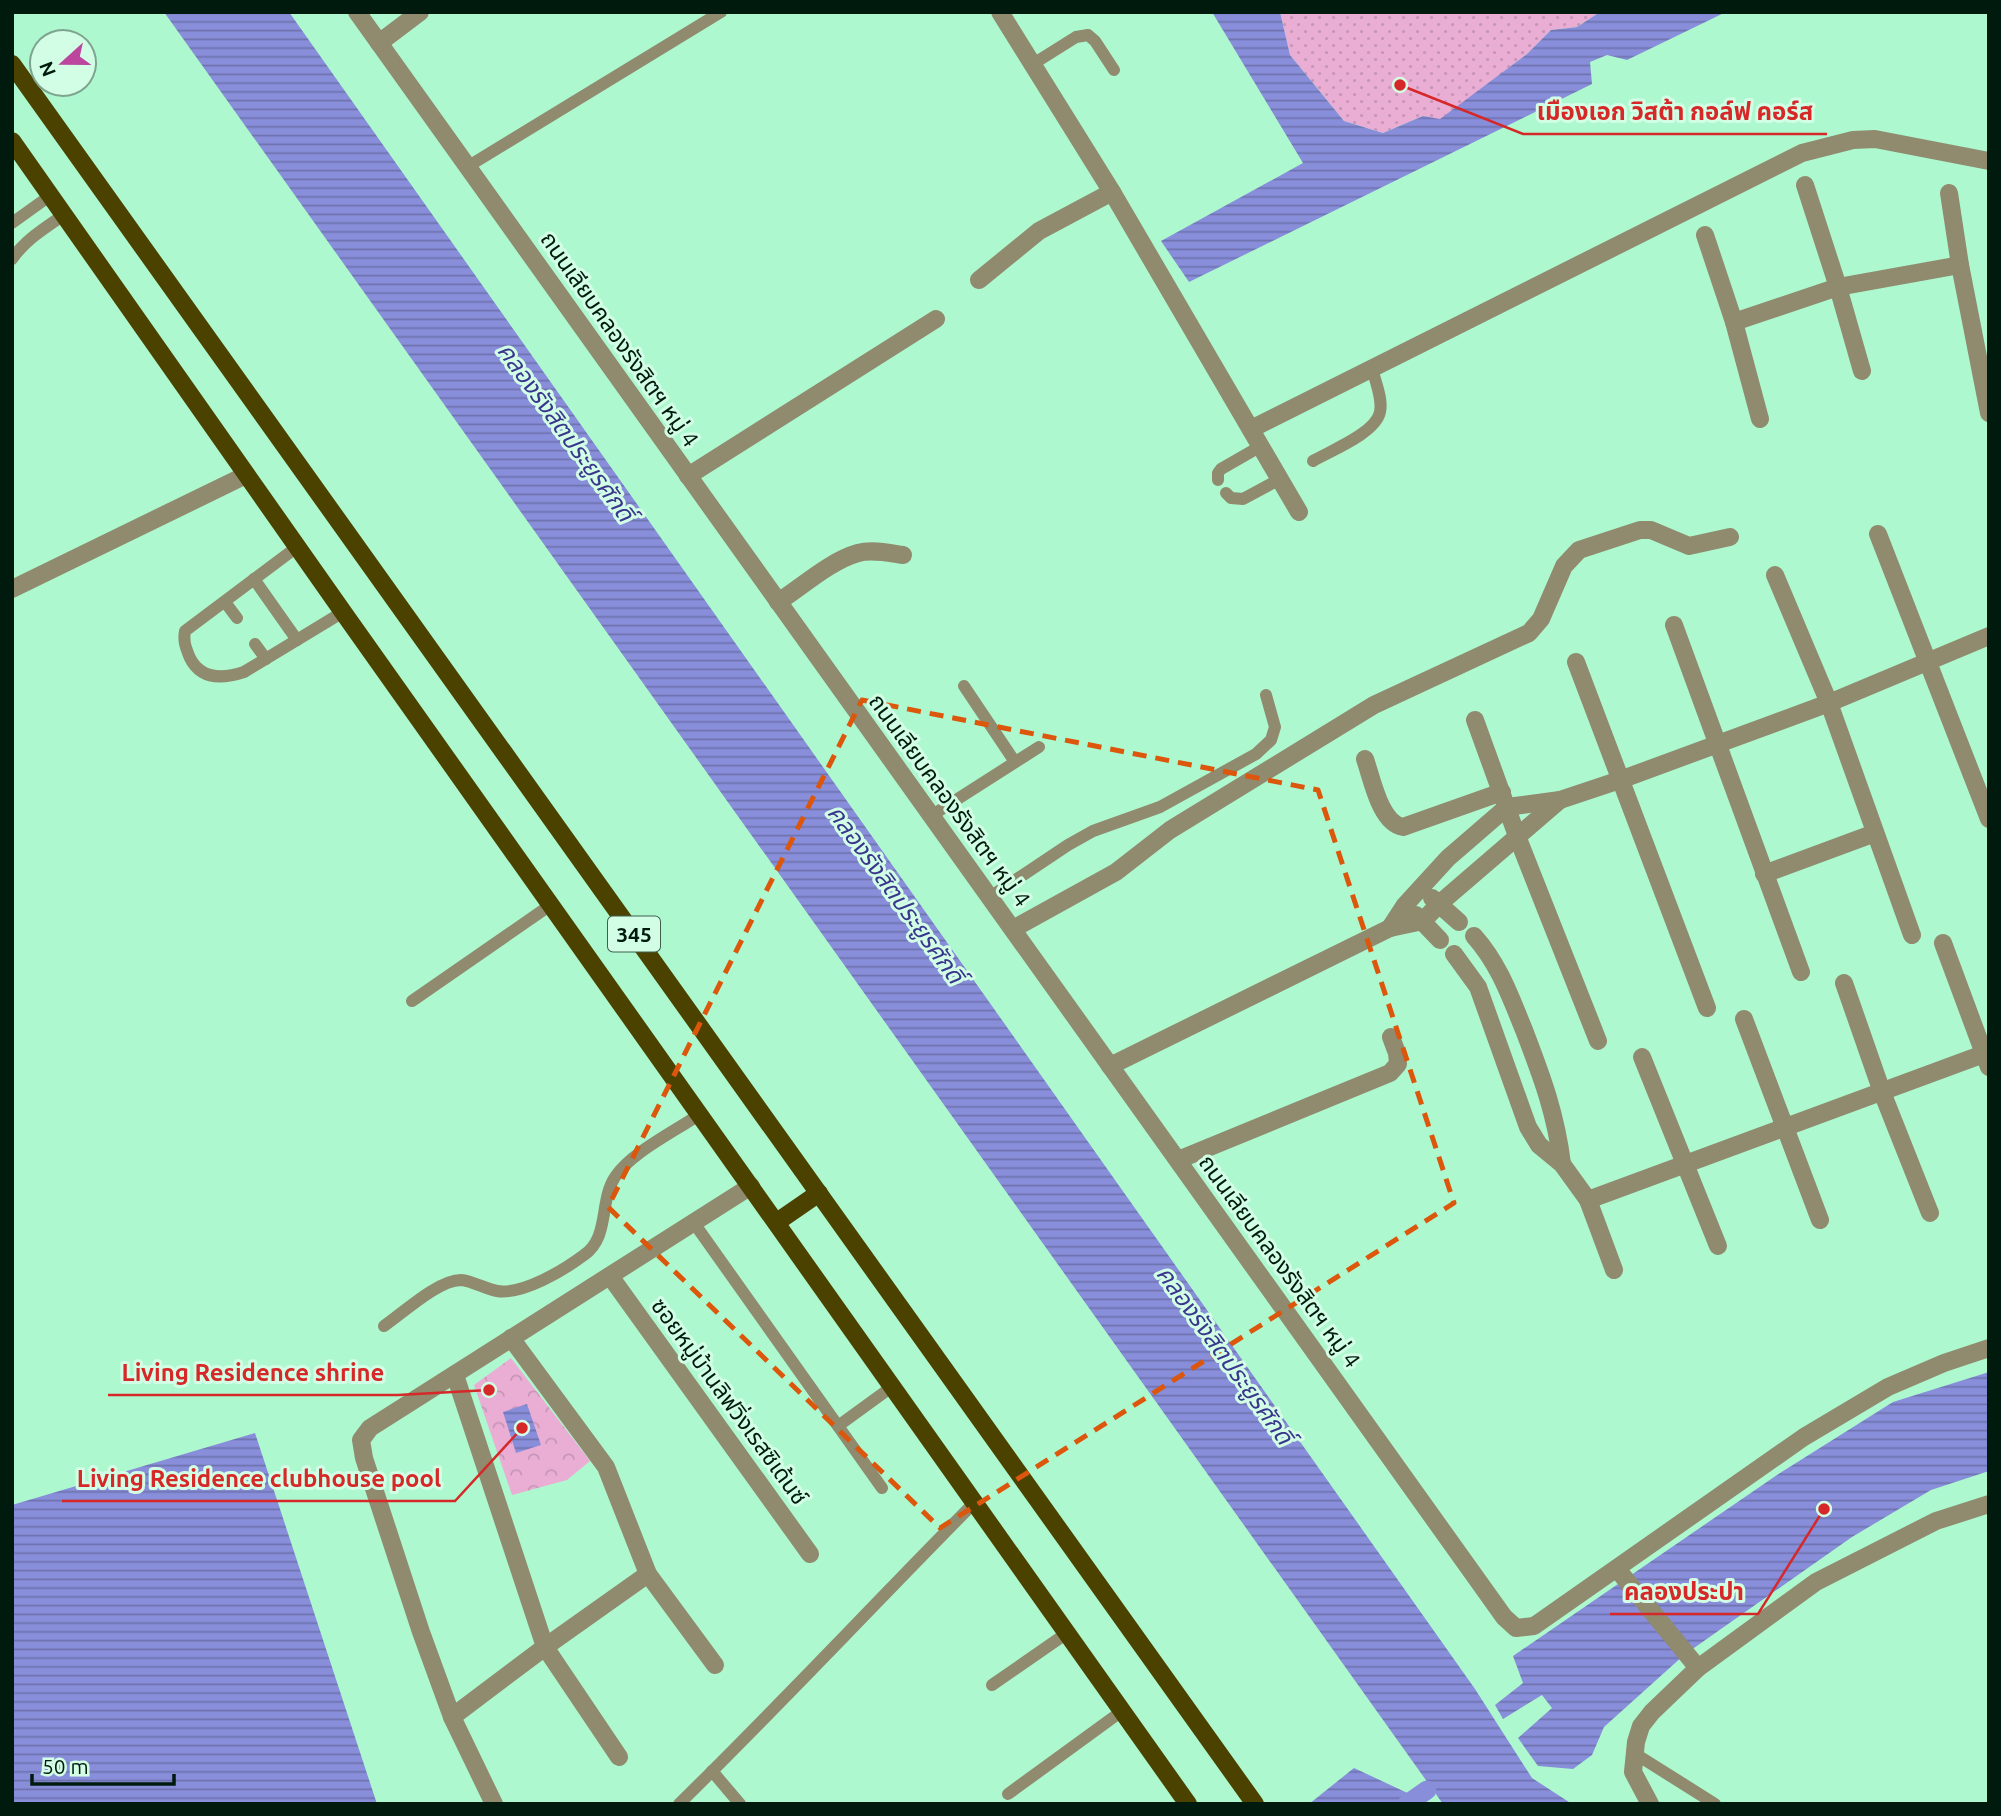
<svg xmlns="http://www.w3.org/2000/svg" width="2001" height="1816" viewBox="0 0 2001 1816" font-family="Ubuntu,'Noto Sans Thai',sans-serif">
	<defs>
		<pattern id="grass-dots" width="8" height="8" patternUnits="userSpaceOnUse" patternTransform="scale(1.75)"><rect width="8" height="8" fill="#eaaed5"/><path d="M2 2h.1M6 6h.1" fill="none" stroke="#c795b6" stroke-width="1.8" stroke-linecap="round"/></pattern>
		<pattern id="forest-crowns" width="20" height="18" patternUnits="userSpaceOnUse" patternTransform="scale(1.75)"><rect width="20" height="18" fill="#eaaed5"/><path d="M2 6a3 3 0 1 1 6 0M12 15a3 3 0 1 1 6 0" fill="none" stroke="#c795b6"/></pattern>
		<pattern id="water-rules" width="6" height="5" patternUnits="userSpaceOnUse" patternTransform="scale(1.75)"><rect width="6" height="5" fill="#898eda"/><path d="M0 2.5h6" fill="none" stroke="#6e73af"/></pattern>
	</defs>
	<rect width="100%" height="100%" fill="#adf8cf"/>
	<!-- grass -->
	<polygon fill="url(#grass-dots)" points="1280,12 1600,12 1577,27 1551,30 1527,54 1440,120 1423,116 1383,133 1344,121 1290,55"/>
	<!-- forest -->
	<polygon fill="url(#forest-crowns)" points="511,1358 590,1461 567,1480 512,1495 474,1385"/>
	<!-- water -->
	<g fill="url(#water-rules)">
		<polygon points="164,12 289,12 1475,1689 1532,1778 1572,1804 1443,1804"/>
		<polygon points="1212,12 1280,12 1290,55 1344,121 1383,133 1423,116 1440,119 1527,54 1551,30 1577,27 1600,12 1726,12 1627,60 1607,55 1590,62 1592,84 1189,282 1161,241 1303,163"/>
		<polygon points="1989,1372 1989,1471 1931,1490 1852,1537 1684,1655 1604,1727 1592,1755 1573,1769 1538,1766 1518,1738 1552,1708 1542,1695 1503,1719 1495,1705 1523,1683 1513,1656 1777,1475 1893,1402"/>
		<polygon points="527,1404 541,1445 516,1453 503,1412"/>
		<polygon points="255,1433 377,1804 12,1804 12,1505"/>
		<polygon points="1354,1768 1431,1804 1309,1804"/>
	</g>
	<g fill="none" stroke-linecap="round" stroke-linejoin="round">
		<!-- canal -->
		<polyline stroke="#898eda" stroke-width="19" points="1407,1804 1427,1790"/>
		<!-- service -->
		<g stroke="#908b6e" stroke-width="12">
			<polyline points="1033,64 1076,37 1088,35 1095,41 1114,70"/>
			<polyline points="467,167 721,12"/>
			<polyline points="12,223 51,195"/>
			<path d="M12,259C26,239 45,228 65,214"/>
			<path d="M1313,461C1330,451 1376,433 1380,412C1383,399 1375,381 1372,368"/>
			<polyline points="1218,480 1218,473 1221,469 1261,446"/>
			<polyline points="1226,493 1231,498 1243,499 1280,479"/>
			<path d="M297,547L185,631C183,642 186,648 190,658C201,680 223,679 244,672L343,612"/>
			<polyline points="254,579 297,640"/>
			<polyline points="225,602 237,618"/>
			<polyline points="255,644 266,659"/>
			<polyline points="964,686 1015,762"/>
			<polyline points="931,816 1039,747"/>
			<polyline points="990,897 1068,845 1093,831 1160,807 1256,754 1271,740 1275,727 1266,695"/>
			<polyline points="412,1001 552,904"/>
			<polyline points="694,1223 882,1488"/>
			<path d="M384,1326C403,1313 438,1280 461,1280C473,1281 485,1289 497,1291C523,1295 564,1270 584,1255C610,1237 599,1201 615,1177C632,1152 674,1132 700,1114"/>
			<polyline points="838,1426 893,1386"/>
			<polyline points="992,1685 1067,1633"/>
			<polyline points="1634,1753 1715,1804"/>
			<polyline points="712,1771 740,1804"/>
			<polyline points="1008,1794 1122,1711"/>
			<path d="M679,1804C780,1705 876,1602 975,1502"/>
		</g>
		<!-- minor -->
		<g stroke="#908b6e" stroke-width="18">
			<polyline points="357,12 1504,1617 1516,1628 1534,1626 1804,1437 1888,1387 1944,1363 1989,1348"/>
			<polyline points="1000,12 1112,192 1299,512"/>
			<polyline points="379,43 420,12"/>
			<polyline points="1805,185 1838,287 1862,371"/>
			<polyline points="1949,193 1960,265 1989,413"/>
			<polyline points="1705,235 1734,322 1760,419"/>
			<polyline points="979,280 1039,231 1112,192"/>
			<polyline points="1734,322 1838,287 1960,265"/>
			<polyline points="1251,429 1802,153 1853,140 1875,139 1989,161"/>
			<polyline points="688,476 936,319"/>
			<polyline points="1878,534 1989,819"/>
			<polyline points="1775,575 1829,703 1912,935"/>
			<polyline points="12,589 246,475"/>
			<path d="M778,602C803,586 830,561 858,553C872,549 889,553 903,555"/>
			<polyline points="1674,625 1801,972"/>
			<polyline points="1576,662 1707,1008"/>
			<polyline points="1475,720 1517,836 1598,1041"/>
			<path d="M1365,759C1372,779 1380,823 1403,827L1502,792"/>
			<polyline points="1764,874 1875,833"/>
			<polyline points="1432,898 1459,922"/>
			<polyline points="1416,915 1440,940"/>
			<polyline points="1390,928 1405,905 1448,858 1507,807 1560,800 1620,780 1829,703 1989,636"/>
			<polyline points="1013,929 1116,872 1170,830 1374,705 1529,633 1541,619 1564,566 1579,550 1640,530 1651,530 1689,546 1730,537"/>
			<path d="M1474,936C1499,964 1510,996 1524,1030C1542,1077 1556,1114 1562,1164"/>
			<polyline points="1943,943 1989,1067"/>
			<polyline points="1454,954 1478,987 1528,1127 1539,1145 1562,1164 1588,1200 1989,1052"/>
			<polyline points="1844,983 1882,1092 1930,1213"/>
			<polyline points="1744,1019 1820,1220"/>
			<polyline points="1642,1057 1718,1246"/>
			<polyline points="1110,1066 1390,928 1423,921 1439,904 1560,800"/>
			<polyline points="1178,1160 1390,1073 1398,1064 1397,1053 1391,1037"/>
			<polyline points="1588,1200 1614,1270"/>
			<polyline points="610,1276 810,1554"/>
			<polyline points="511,1338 606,1467 648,1574 715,1665"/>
			<polyline points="455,1375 545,1647 619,1757"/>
			<polyline points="1617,1569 1698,1668"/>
			<polyline points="452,1717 545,1647 648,1574"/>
			<polyline points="494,1804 452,1717 421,1632 364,1458 361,1440 370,1428 751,1186"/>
			<polyline points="1650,1804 1633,1772 1636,1742 1641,1726 1652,1712 1698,1668 1816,1582 1936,1521 1989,1504"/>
		</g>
		<!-- primary -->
		<g stroke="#4c4200" stroke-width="18">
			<polyline points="12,64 1255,1804"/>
			<polyline points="12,141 343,612 1188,1804"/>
			<polyline points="777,1222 819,1193"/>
		</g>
	</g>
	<!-- marked area -->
	<path fill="none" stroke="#dc560c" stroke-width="5" stroke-dasharray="14 9" stroke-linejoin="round" d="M862,700L1318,790L1454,1203L940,1528L608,1207Z"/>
	<g text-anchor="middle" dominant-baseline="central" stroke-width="6" stroke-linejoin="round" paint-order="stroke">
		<!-- shield labels -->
		<rect fill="#d2fee5" stroke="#3f5e4e" stroke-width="2" x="608" y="916.5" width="52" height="35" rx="5"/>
		<g font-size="21" font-weight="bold" fill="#001a0d">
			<text x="634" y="934">345</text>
		</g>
		<!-- street labels -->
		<g font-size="23" fill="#001a0d" stroke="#d2fee5">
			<text transform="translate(620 339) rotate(55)">ถนนเลียบคลองรังสิตฯ หมู่ 4</text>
			<text transform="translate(950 800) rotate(54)">ถนนเลียบคลองรังสิตฯ หมู่ 4</text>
			<text transform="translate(1280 1261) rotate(54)">ถนนเลียบคลองรังสิตฯ หมู่ 4</text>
			<text transform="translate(730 1401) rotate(54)">ซอยหมู่บ้านลิฟวิ่งเรสซิเด้นซ์</text>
		</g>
		<!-- water labels -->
		<g font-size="24" font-style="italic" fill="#3a368e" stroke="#d2fee5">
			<text transform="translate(566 432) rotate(54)">คลองรังสิตประยูรศักดิ์</text>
			<text transform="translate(896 894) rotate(54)">คลองรังสิตประยูรศักดิ์</text>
			<text transform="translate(1225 1355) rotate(54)">คลองรังสิตประยูรศักดิ์</text>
		</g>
	</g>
	<!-- callouts -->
	<path fill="none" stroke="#d62828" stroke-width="2.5" d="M1400 85L1523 134H1827M489 1390L398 1395H108M522 1428L455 1501H62M1824 1509L1758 1614H1610"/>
	<g fill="#d62828" stroke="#d2fee5" stroke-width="2.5">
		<circle cx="1400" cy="85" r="7"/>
		<circle cx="489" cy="1390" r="7"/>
		<circle cx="522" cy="1428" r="7"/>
		<circle cx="1824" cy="1509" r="7"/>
	</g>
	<g font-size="24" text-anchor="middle" font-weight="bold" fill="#d62828" stroke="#d2fee5" stroke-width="6" stroke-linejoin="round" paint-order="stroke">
		<text x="1675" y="120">เมืองเอก วิสต้า กอล์ฟ คอร์ส</text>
		<text x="253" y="1381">Living Residence shrine</text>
		<text x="259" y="1487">Living Residence clubhouse pool</text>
		<text x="1684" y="1600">คลองประปา</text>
	</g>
	<!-- border -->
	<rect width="2001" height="1816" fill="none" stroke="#001a0d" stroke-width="28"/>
	<!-- north arrow -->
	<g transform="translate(63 63) rotate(249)"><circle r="33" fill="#d2fee5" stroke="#7ea38f" stroke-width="2"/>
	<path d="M0-5L12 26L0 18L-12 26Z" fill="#bc469d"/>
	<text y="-10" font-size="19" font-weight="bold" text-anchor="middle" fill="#001a0d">N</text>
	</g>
	<!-- scale -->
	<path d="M32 1774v10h142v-10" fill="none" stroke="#001a0d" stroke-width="3.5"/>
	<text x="42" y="1774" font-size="21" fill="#001a0d" stroke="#d2fee5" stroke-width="5" paint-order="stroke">50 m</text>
</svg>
